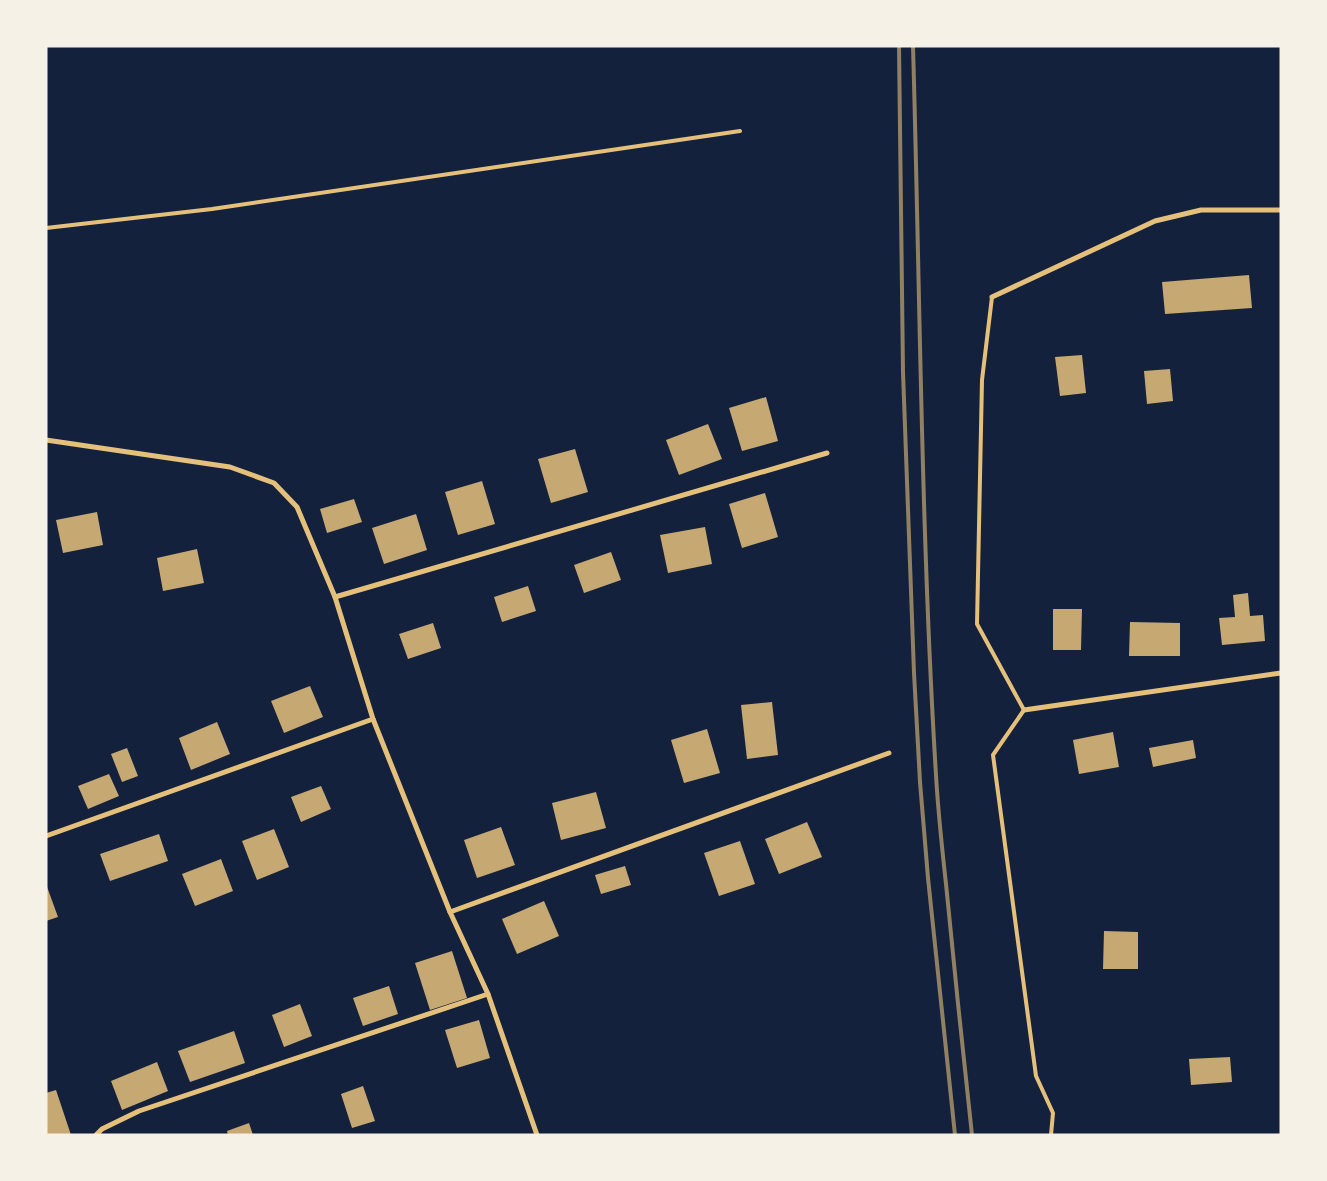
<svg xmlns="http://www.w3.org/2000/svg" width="1327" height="1181" viewBox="0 0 1327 1181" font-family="Ubuntu,sans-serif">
	<rect width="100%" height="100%" fill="#14213d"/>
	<!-- building -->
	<g fill="#c6a872">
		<polygon points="1249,275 1252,308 1165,314 1162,282"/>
		<polygon points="1082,355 1086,393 1060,396 1055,357"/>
		<polygon points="1170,369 1173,401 1147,404 1144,371"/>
		<polygon points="766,397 778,441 742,451 729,408"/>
		<polygon points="708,424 722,459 679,475 666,440"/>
		<polygon points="575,449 588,492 551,503 538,459"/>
		<polygon points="482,481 495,524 458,535 445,492"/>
		<polygon points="765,493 778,537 742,548 729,504"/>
		<polygon points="354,499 362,522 327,533 320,509"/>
		<polygon points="97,512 103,545 63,553 56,520"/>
		<polygon points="416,514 427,550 384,564 372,528"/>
		<polygon points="705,527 712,564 668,573 660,535"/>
		<polygon points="197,549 204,583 163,591 157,558"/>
		<polygon points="611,552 621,580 584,593 574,565"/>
		<polygon points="528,586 536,611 502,622 494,597"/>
		<polygon points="1248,593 1250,616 1263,615 1265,641 1222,645 1219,618 1235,617 1233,595"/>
		<polygon points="1053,609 1082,609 1081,650 1053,650"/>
		<polygon points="1130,622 1180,623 1180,656 1129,656"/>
		<polygon points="433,623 441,648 408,659 399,634"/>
		<polygon points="310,686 323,717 284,733 271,701"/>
		<polygon points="772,702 778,755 747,759 741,705"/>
		<polygon points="217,722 230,754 191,770 179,738"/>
		<polygon points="707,729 720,773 684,783 671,740"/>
		<polygon points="1113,732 1119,767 1079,774 1073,740"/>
		<polygon points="1193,740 1196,758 1153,767 1149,748"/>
		<polygon points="127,748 138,776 122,782 111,754"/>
		<polygon points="109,774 119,796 88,809 78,786"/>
		<polygon points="321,786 331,809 301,822 291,797"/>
		<polygon points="596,792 606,828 561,840 552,803"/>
		<polygon points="807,822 822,857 779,874 765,839"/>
		<polygon points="501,827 515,865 477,878 464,840"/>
		<polygon points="274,829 289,867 257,880 242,841"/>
		<polygon points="159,834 168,861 110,881 100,854"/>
		<polygon points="740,841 755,884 719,896 704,853"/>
		<polygon points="221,859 233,891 195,906 182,874"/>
		<polygon points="625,866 631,885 601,894 595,875"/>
		<polygon points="46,884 58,917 46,921"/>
		<polygon points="544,901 559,936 517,954 502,919"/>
		<polygon points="1104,931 1138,932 1138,969 1103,969"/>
		<polygon points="452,951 467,998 430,1010 415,963"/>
		<polygon points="389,986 398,1014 363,1026 353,998"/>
		<polygon points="300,1004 312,1036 284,1047 272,1015"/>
		<polygon points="479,1020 490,1058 457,1068 445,1030"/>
		<polygon points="234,1031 245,1063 190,1082 178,1051"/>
		<polygon points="1230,1057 1232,1082 1191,1085 1189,1059"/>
		<polygon points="157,1062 168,1091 122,1110 111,1081"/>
		<polygon points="363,1086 375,1121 352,1128 341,1094"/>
		<polygon points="56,1090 71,1135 46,1135 46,1093"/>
		<polygon points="249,1123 253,1135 228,1135 227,1131"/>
	</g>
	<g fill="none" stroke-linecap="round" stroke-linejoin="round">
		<!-- service -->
		<g stroke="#e5c07b" stroke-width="4">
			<polyline points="46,228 212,209 740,131"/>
			<polyline points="992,297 982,380 977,624 1024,710 993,755 1036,1076 1053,1113 1051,1135"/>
		</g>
		<!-- minor -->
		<g stroke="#e5c07b" stroke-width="5">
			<polyline points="992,297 1155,221 1201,210 1281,210"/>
			<polyline points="46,440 230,467 274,483 297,507 335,597 373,719 450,912 488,994 537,1135"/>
			<polyline points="335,597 827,453"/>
			<polyline points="1024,710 1281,673"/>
			<polyline points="46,836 373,719"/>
			<polyline points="450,912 889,753"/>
			<polyline points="96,1135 102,1129 139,1111 488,994"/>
		</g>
		<!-- rail -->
		<g stroke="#918062" stroke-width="4">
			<polyline points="899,46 903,372 914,673 920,782 928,878 955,1135"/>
			<path d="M913,46C920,289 921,532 936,775C938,811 942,848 946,884C954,968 963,1051 972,1135"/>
		</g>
	</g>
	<!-- border -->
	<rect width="1327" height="1181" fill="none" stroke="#f6f1e7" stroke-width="95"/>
</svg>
